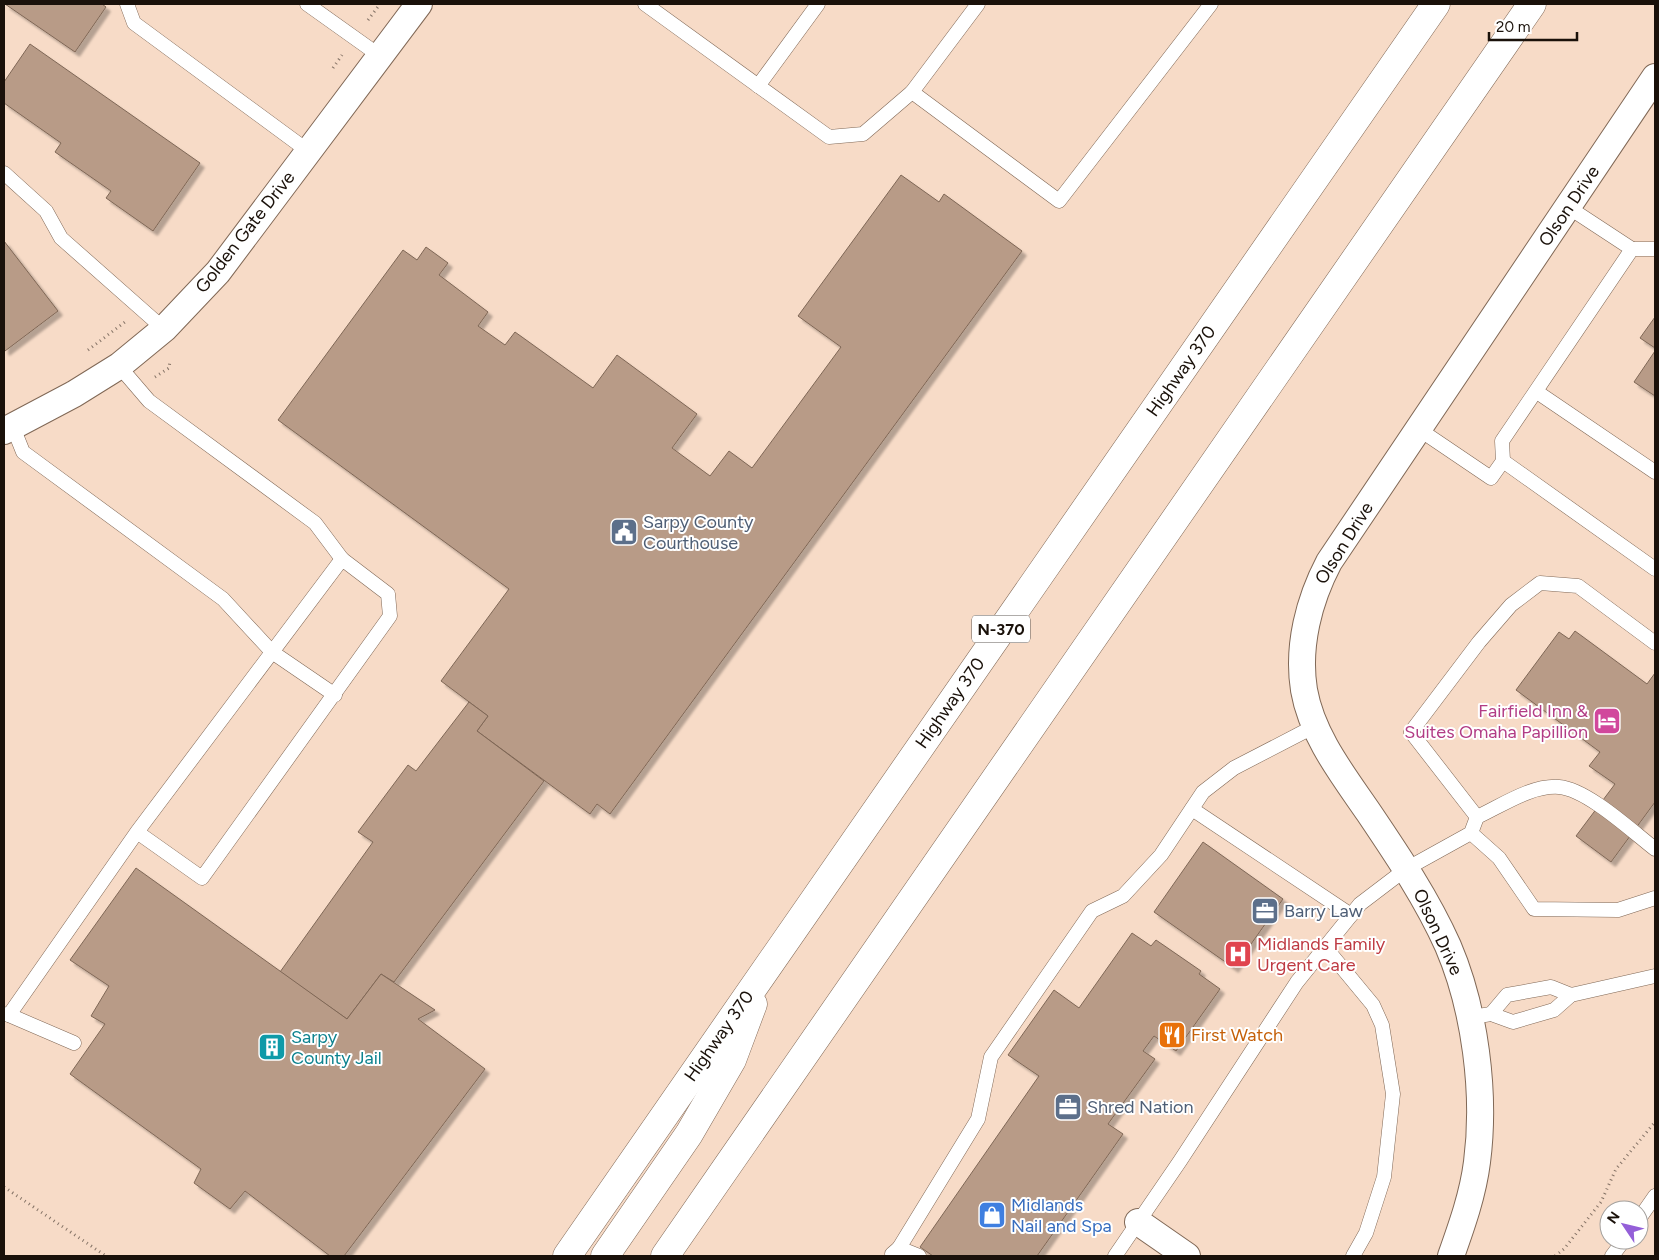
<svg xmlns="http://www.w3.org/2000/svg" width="1659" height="1260" viewBox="0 0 1659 1260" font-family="Figtree,sans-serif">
	<defs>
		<filter id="shadow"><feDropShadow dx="4.5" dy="4.5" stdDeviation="1" flood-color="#0004"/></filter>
	</defs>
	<rect width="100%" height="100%" fill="#f7dbc7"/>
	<!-- building -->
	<g fill="#b89b87" stroke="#7f6756" filter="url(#shadow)">
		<polygon points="5,4 102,4 106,7 75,52"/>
		<polygon points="30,44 200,163 153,231 106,198 111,191 55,152 61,143 4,103 4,82"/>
		<polygon points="901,175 939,202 944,194 1022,251 610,814 597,804 590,814 477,731 488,716 441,681 509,589 278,420 403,250 417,260 426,247 448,263 439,275 488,312 478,326 505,345 515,332 593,388 617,355 697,414 672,448 710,476 729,451 752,468 841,347 798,316"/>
		<polygon points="4,241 58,311 5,351 4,349"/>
		<polygon points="1655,317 1655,348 1640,338"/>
		<polygon points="1655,351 1655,396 1634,382"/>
		<polygon points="1575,631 1647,684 1655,673 1655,802 1611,862 1576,836 1615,784 1589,766 1600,752 1516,690 1559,632 1569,639"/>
		<polygon points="469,702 488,716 477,731 544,781 394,982 381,974 347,1019 280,972 373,842 358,832 408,765 416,771"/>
		<polygon points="1203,842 1283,899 1234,968 1154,912"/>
		<polygon points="136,868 347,1019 381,974 435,1010 418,1019 485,1069 344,1256 330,1256 245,1191 230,1209 194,1183 201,1169 70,1074 105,1024 91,1016 109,986 70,960"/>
		<polygon points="1132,933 1151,946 1156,940 1201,971 1199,974 1220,989 1176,1051 1154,1036 1143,1051 1155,1059 1108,1124 1123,1134 1037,1256 933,1256 920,1247 1039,1076 1008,1055 1054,990 1079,1008"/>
	</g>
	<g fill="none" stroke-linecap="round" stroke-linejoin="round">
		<!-- lane casing -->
		<g stroke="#806856" stroke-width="15">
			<g id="lane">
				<polyline points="127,4 134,23 308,151"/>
				<polyline points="307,4 380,56"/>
				<polyline points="645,4 829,137 863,134 912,92 978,4"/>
				<polyline points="758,86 818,4"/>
				<polyline points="912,92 1059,201 1211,4"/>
				<polyline points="4,173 46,211 61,238 164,329"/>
				<polyline points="1632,249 1655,249"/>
				<polyline points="119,366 149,401 315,523 342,559"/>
				<polyline points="1537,392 1655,472"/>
				<polyline points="13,427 23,452 223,599 272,652 335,695"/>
				<polyline points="1420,430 1491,478 1503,461 1502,441 1632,249 1568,207"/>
				<polyline points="1503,461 1655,569"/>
				<polyline points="1192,809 1351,915"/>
				<path d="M1477,817C1501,806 1531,785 1559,787C1587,789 1633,832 1655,849"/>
				<polyline points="1471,833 1499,858 1534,909 1618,910 1655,898"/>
				<polyline points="1325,947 1373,1005 1382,1025 1393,1094 1384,1177 1366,1233 1353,1256"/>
				<polyline points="4,1014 9,1015 137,832 342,559 388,594 390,616 202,878 137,832"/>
				<polyline points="1491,1014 1507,995 1551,987 1571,995"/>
				<polyline points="9,1015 74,1043"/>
				<polyline points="1472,1017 1491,1014 1513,1022 1554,1010 1571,995 1655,976"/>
				<polyline points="1639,1219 1655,1196"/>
				<polyline points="892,1254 899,1248 919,1256"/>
				<polyline points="898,1256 899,1248 978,1119 991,1057 1092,911 1123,896 1161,855 1203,792 1234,768 1315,726"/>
				<polyline points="1115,1256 1180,1161 1297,982 1360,904 1406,869 1471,833 1477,817 1411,732 1479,642 1511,605 1540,583 1578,586 1655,643"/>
				<polyline points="1612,1256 1624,1240"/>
			</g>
		</g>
		<!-- street casing -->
		<g stroke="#806856" stroke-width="28">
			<g id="street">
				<polyline points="4,431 74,394 119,366 164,329 218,272 419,4"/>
				<polyline points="1138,1222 1187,1256"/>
				<path d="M1451,1256C1462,1225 1473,1194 1477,1162C1486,1093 1475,1009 1448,946C1427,899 1398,856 1369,813C1343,775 1312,736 1304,690C1297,646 1309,600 1329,562L1655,77"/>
			</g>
		</g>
		<!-- highway casing -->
		<g stroke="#806856" stroke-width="29">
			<g id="highway">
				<polyline points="567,1256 1436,4"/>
				<polyline points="605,1256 689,1134 732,1060 753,1004"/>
				<polyline points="665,1256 1532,4"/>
			</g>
		</g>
		<!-- path -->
		<g stroke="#857366" stroke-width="3" stroke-dasharray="1 4" stroke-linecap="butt">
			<polyline points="368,20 380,4"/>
			<polyline points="333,68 342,55"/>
			<polyline points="88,350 125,322"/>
			<polyline points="155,377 169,368 170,361"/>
			<polyline points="4,1187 106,1256"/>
			<polyline points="1555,1256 1564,1249 1601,1202 1616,1169 1655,1122"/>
		</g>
		<!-- lane -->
		<use href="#lane" stroke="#fff" stroke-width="14"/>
		<!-- street -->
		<use href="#street" stroke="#fff" stroke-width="26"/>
		<!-- highway -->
		<use href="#highway" stroke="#fff" stroke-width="28"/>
	</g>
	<!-- icons -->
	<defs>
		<g id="civic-square" transform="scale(1.4375)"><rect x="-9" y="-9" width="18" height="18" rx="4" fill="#5c6f8a" stroke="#fff"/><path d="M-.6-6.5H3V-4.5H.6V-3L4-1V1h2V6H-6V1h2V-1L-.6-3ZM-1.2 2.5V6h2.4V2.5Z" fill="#fff"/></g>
		<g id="hotel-square" transform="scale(1.4375)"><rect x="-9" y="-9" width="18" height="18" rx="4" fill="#d1479c" stroke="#fff"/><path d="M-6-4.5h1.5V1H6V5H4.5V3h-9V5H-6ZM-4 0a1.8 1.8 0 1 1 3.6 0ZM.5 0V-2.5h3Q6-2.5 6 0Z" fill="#fff"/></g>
		<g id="office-square" transform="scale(1.4375)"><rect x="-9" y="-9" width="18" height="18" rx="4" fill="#5c6f8a" stroke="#fff"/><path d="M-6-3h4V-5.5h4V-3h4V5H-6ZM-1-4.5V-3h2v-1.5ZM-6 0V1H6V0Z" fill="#fff"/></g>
		<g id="hospital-square" transform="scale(1.4375)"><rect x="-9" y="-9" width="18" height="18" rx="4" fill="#e0444e" stroke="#fff"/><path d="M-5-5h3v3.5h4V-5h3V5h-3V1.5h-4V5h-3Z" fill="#fff"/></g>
		<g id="restaurant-square" transform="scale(1.4375)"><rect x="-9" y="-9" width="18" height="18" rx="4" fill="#e8710a" stroke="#fff"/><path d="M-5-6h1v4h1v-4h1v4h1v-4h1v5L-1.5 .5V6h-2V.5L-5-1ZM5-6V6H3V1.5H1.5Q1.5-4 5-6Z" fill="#fff"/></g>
		<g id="building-square" transform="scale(1.4375)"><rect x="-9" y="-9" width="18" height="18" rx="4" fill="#0f9aa8" stroke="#fff"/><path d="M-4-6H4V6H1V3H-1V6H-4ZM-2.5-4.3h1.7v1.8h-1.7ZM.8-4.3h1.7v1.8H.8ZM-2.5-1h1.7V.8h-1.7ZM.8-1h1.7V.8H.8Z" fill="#fff"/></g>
		<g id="shop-square" transform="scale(1.4375)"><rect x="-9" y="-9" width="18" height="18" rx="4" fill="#3f7fe0" stroke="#fff"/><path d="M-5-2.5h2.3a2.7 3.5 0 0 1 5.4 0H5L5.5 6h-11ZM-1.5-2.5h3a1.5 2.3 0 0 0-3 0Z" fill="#fff"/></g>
	</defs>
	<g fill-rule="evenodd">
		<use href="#civic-square" x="624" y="532"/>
		<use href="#hotel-square" x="1607" y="721"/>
		<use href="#office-square" x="1265" y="911"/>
		<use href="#hospital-square" x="1238" y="954"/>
		<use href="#restaurant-square" x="1172" y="1035"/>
		<use href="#building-square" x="272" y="1047"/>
		<use href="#office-square" x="1068" y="1107"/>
		<use href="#shop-square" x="992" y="1215"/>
	</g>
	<g text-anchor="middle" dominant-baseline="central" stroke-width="4" stroke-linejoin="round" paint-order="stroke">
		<!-- shield labels -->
		<rect fill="#fff" stroke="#5f5854" stroke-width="1" x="972" y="615.5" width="58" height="27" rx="4"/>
		<g font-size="16" font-weight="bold" fill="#1a110a">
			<text x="1001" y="629">N-370</text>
		</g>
		<!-- street labels -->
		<g font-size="18" fill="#1a110a" stroke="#fff">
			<text transform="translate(1569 206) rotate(-56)">Olson Drive</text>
			<text transform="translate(245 232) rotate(-52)">Golden Gate Drive</text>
			<text transform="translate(1181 371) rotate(-55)">Highway 370</text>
			<text transform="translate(1344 543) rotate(-58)">Olson Drive</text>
			<text transform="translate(950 703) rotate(-55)">Highway 370</text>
			<text transform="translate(1438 932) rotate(65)">Olson Drive</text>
			<text transform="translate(719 1036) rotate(-55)">Highway 370</text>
		</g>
		<!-- service labels -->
		<g font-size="18" fill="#4e5e75" stroke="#fff" text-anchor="start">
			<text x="643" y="522">Sarpy County<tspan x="643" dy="21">Courthouse</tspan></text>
			<text x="1284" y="911">Barry Law</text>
			<text x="1087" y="1107">Shred Nation</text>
		</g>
		<!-- hotel labels -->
		<g font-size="18" fill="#b23c85" stroke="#fff" text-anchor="end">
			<text x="1588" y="711">Fairfield Inn &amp;<tspan x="1588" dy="21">Suites Omaha Papillion</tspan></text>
		</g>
		<!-- health labels -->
		<g font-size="18" fill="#be3a42" stroke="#fff" text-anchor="start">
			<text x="1257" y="944">Midlands Family<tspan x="1257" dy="21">Urgent Care</tspan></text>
		</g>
		<!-- food labels -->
		<g font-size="18" fill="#c56008" stroke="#fff" text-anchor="start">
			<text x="1191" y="1035">First Watch</text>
		</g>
		<!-- culture labels -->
		<g font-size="18" fill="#0d838f" stroke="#fff" text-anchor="start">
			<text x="291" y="1037">Sarpy<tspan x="291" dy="21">County Jail</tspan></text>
		</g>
		<!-- shop labels -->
		<g font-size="18" fill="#366cbe" stroke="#fff" text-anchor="start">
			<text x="1011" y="1205">Midlands<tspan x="1011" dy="21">Nail and Spa</tspan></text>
		</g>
	</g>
	<!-- border -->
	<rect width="1659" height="1260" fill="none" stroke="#1a110a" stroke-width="10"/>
	<!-- north arrow -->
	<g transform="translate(1624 1225) rotate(305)"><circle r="24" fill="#ffffff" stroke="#a3a09d"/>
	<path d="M0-4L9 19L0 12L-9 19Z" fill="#945fd8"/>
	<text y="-8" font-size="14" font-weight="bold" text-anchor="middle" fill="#1a110a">N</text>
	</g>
	<!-- scale -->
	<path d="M1489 32v8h88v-8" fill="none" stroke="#1a110a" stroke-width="2.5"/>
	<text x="1496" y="32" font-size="15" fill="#1a110a" stroke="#ffffff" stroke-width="4" paint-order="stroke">20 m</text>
</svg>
